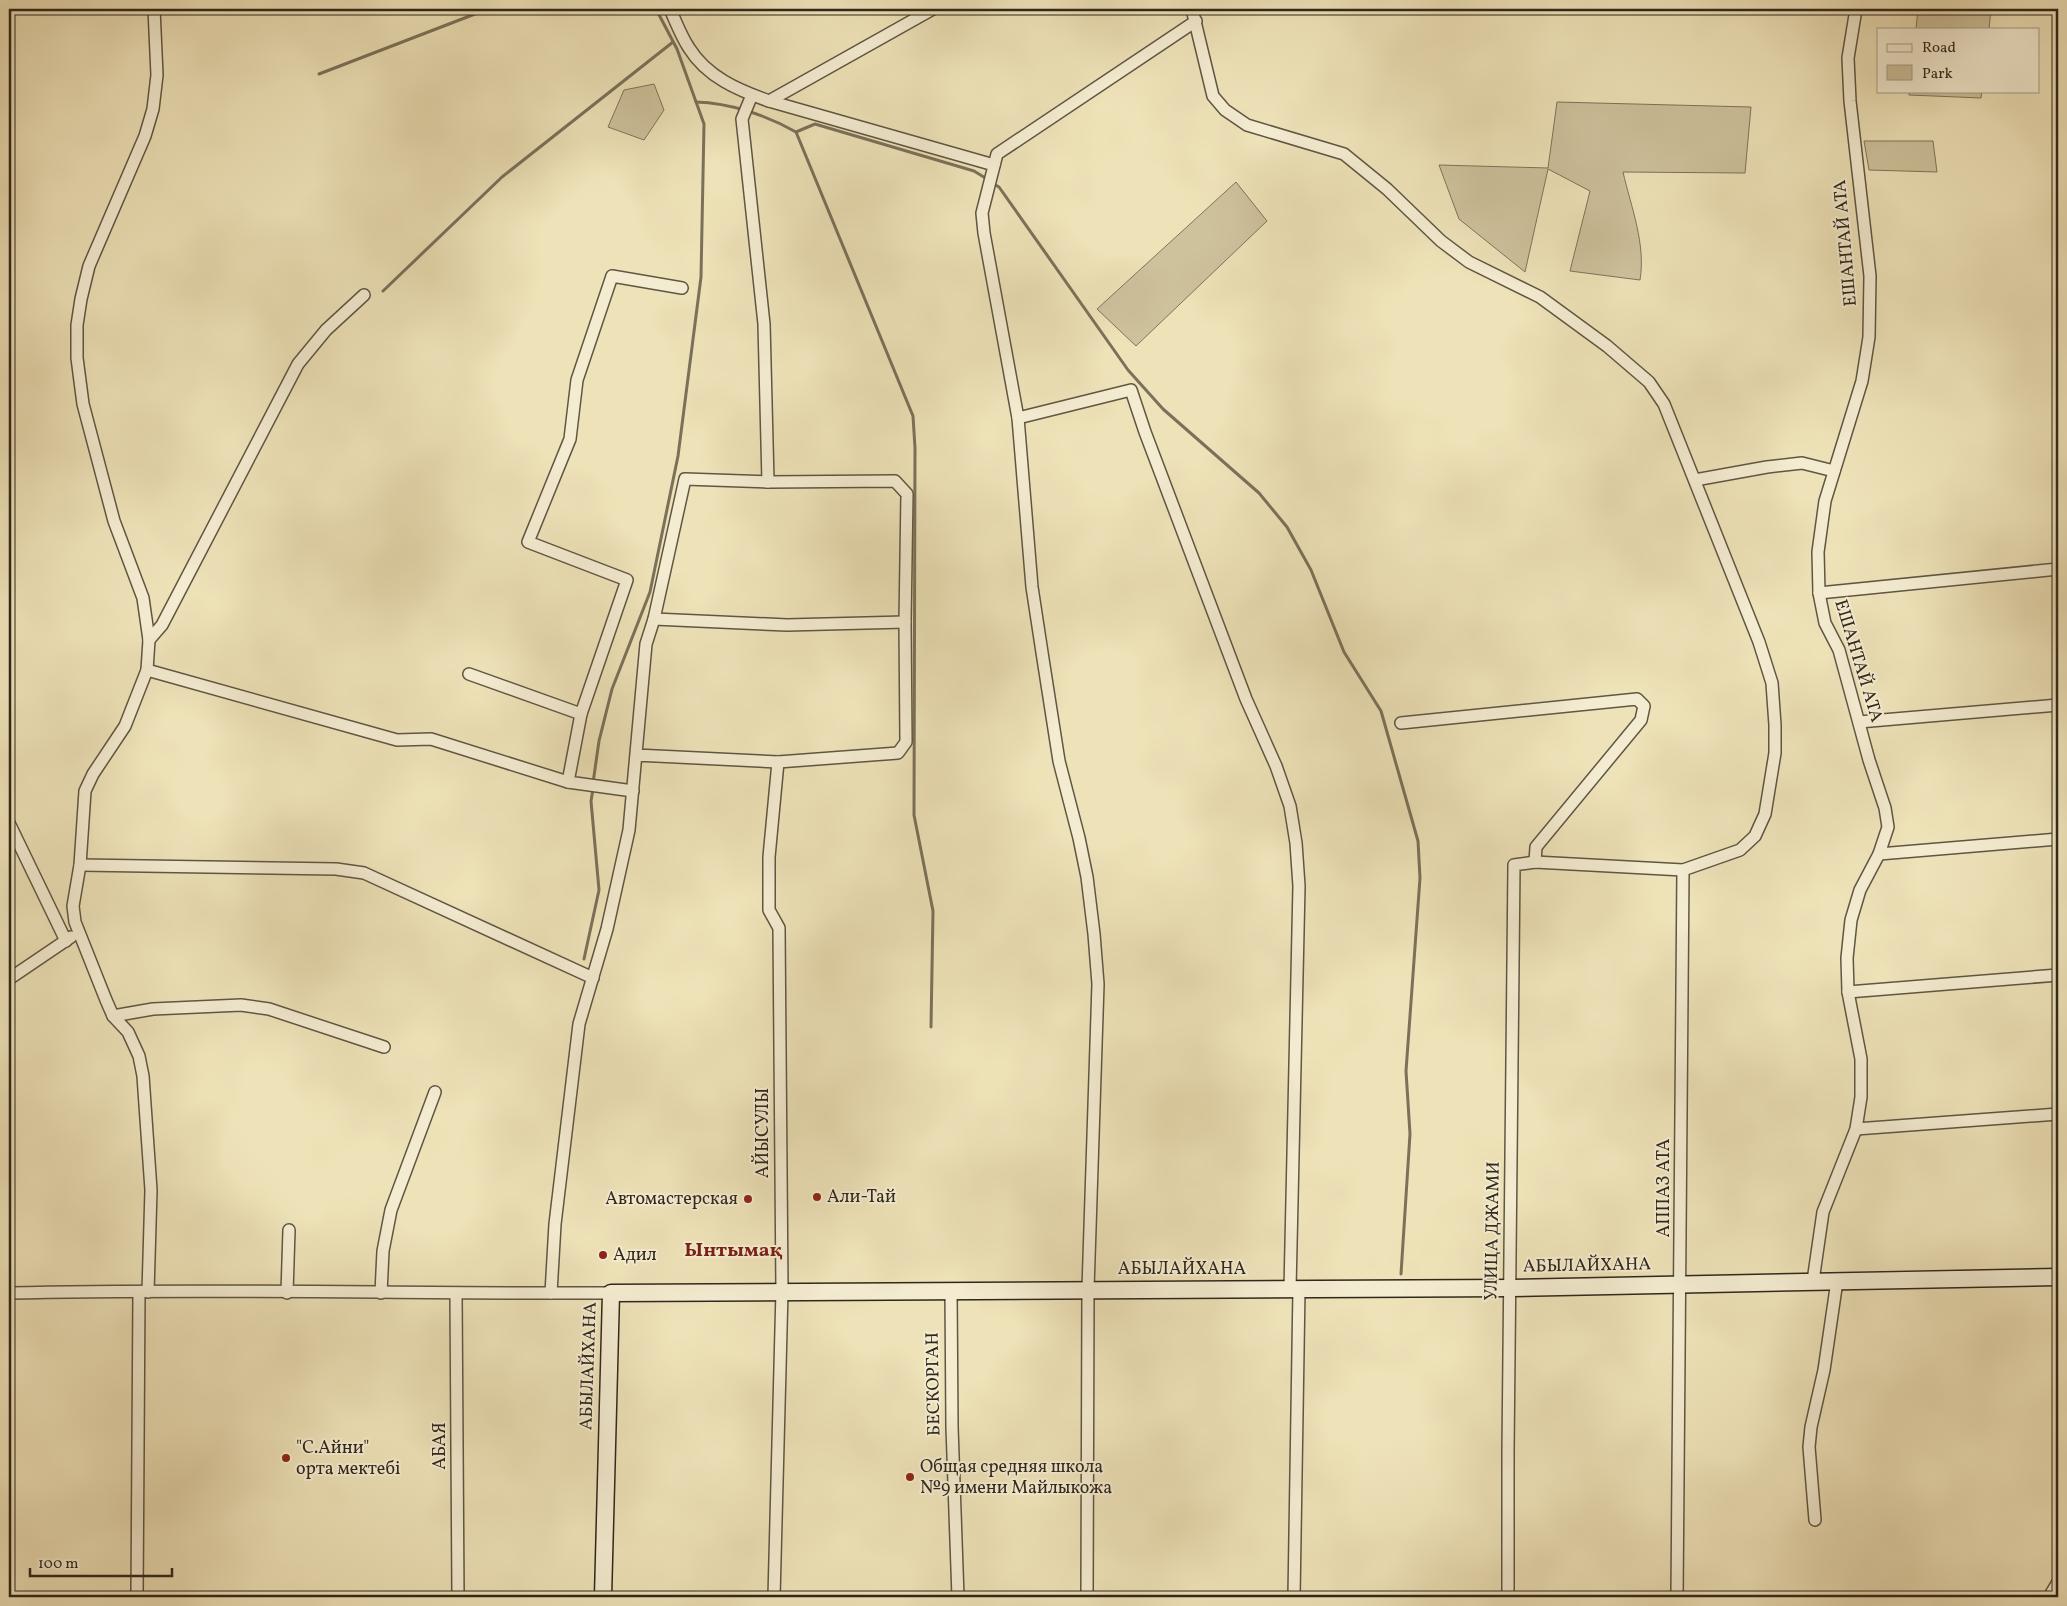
<svg xmlns="http://www.w3.org/2000/svg" width="2067" height="1606" viewBox="0 0 2067 1606" font-family="Vollkorn,serif">
	<rect width="100%" height="100%" fill="#eee2b8"/>
	<filter id="stains"><feTurbulence type="fractalNoise" baseFrequency=".004" numOctaves="4"/><feColorMatrix values="0 0 0 0 .2 0 0 0 0 .09 0 0 0 0 .02 0 0 0 .5 -.17"/></filter>
	<radialGradient id="worn" r=".72"><stop offset=".6" stop-color="#630" stop-opacity="0"/><stop offset="1" stop-color="#630" stop-opacity=".3"/></radialGradient>
	<!-- green -->
	<g fill="#cec29d" stroke="#7e745c">
		<polygon points="1918,9 1991,9 1989,29 1916,29"/>
		<polygon points="654,84 664,110 644,140 608,127 624,90"/>
		<polygon points="1909,91 1982,91 1981,98 1909,95"/>
		<path d="M1557,102L1751,107L1745,173L1623,172C1631,207 1646,244 1640,280L1570,271L1590,191L1548,169L1525,272L1459,219L1439,165L1548,168Z"/>
		<polygon points="1864,141 1933,141 1937,172 1869,170"/>
		<polygon points="1236,182 1267,221 1136,346 1097,309"/>
	</g>
	<g fill="none" stroke-linecap="round" stroke-linejoin="round">
		<!-- stream -->
		<g stroke="#7b715a" stroke-width="3">
			<polyline points="319,74 488,9"/>
			<path d="M696,102C730,103 766,115 796,132L913,416L915,448L914,815L933,911L931,1027"/>
			<polyline points="796,132 815,124 974,171 987,179"/>
			<polyline points="992,183 999,187 1128,370 1163,409 1259,493 1287,527 1311,570 1344,652 1381,711 1418,841 1420,878 1406,1071 1410,1134 1401,1274"/>
			<polyline points="383,291 502,177 673,42"/>
			<polyline points="593,783 599,741 612,689 650,592 678,456 701,277 704,124 677,49 656,9"/>
			<polyline points="584,959 599,890 591,801 593,789"/>
		</g>
		<!-- minor casing -->
		<g stroke="#5f5643" stroke-width="14">
			<g id="minor">
				<path d="M670,9C676,22 681,36 689,48C707,77 738,90 769,101L994,165"/>
				<polyline points="1192,9 1213,96 1225,110 1247,125 1344,154 1387,189 1441,241 1469,262 1540,297 1607,346 1649,382 1664,404 1759,642 1772,683 1775,725 1775,753 1765,814 1755,836 1740,850 1683,870 1535,862 1514,865 1508,1452 1508,1597"/>
				<polyline points="752,95 742,119 764,324 768,482"/>
				<polyline points="769,101 933,9"/>
				<polyline points="1018,418 1131,390 1145,432 1246,699 1276,766 1290,806 1296,843 1299,886 1290,1289"/>
				<polyline points="1695,480 1767,467 1802,463 1834,471"/>
				<polyline points="1819,593 2058,569"/>
				<polyline points="654,619 787,625 905,622"/>
				<polyline points="149,640 162,625 298,364 326,330 364,295"/>
				<polyline points="147,670 397,740 431,739 568,782"/>
				<polyline points="469,674 581,714"/>
				<polyline points="1859,722 2058,705"/>
				<polyline points="1401,723 1637,699 1644,706 1641,720 1536,847 1535,862"/>
				<polyline points="633,791 568,782 581,714 627,580 528,542 570,439 577,380 612,276 682,288"/>
				<polyline points="9,823 66,941"/>
				<polyline points="1879,854 2058,839"/>
				<polyline points="80,865 336,869 364,873 593,978"/>
				<polyline points="9,979 71,937"/>
				<polyline points="1848,992 2058,975"/>
				<polyline points="113,1016 153,1009 241,1005 269,1009 384,1047"/>
				<polyline points="1856,1129 2058,1114"/>
				<polyline points="1813,1281 1823,1212 1856,1129 1861,1097 1861,1059 1848,992 1847,958 1851,920 1860,890 1879,854 1888,827 1885,808 1869,760 1839,650 1825,623 1819,593 1818,552 1825,501 1862,381 1869,337 1870,276 1850,101 1848,58 1856,9"/>
				<polyline points="951,1290 952,1427 958,1597"/>
				<polyline points="148,1292 151,1190 143,1076 139,1056 128,1032 113,1016 106,1000 75,922 73,906 80,865 85,791 93,774 125,726 147,670 149,640 143,598 114,521 83,404 77,358 77,325 81,299 89,266 145,136 153,109 157,75 154,9"/>
				<path d="M9,1293C209,1288 411,1294 611,1293"/>
				<polyline points="287,1293 289,1230"/>
				<polyline points="381,1293 383,1251 391,1210 435,1092"/>
				<polyline points="551,1293 555,1224 579,1024 607,929 629,830 646,644 654,619 685,479 768,482 895,481 907,494 905,622 906,742 898,753 778,762 636,755"/>
				<polyline points="456,1294 458,1597"/>
				<polyline points="1815,1520 1809,1447 1811,1427 1824,1370 1837,1281"/>
				<polyline points="137,1597 139,1292"/>
				<polyline points="774,1597 782,1291 779,928 769,910 769,857 778,762"/>
				<polyline points="1087,1597 1088,1289 1098,984 1094,934 1087,877 1079,838 1059,761 1043,659 1032,587 1018,418 984,233 982,213 997,154 1196,21"/>
				<polyline points="1294,1597 1299,1289"/>
				<polyline points="1677,1597 1683,870"/>
				<polyline points="2049,1597 2058,1582"/>
			</g>
		</g>
		<!-- secondary casing -->
		<g stroke="#2f271c" stroke-width="19">
			<polyline id="secondary" points="603,1597 611,1293 1510,1288 2058,1277"/>
		</g>
		<!-- minor -->
		<use href="#minor" stroke="#f4ecd1" stroke-width="11"/>
		<!-- secondary -->
		<use href="#secondary" stroke="#f4ecd1" stroke-width="16"/>
	</g>
	<!-- markers -->
	<g fill="#8f2418" stroke="#f4ecd1" stroke-width="2">
		<circle cx="817" cy="1197" r="5"/>
		<circle cx="748" cy="1199" r="5"/>
		<circle cx="603" cy="1255" r="5"/>
		<circle cx="286" cy="1458" r="5"/>
		<circle cx="910" cy="1477" r="5"/>
	</g>
	<g text-anchor="middle" dominant-baseline="central" stroke-width="4" stroke-linejoin="round" paint-order="stroke">
		<!-- street labels -->
		<g font-size="18" fill="#2f271c" stroke="#f4ecd1">
			<text transform="translate(1846 243) rotate(-95)">ЕШАНТАЙ АТА</text>
			<text transform="translate(1858 661) rotate(73)">ЕШАНТАЙ АТА</text>
			<text transform="translate(763 1133) rotate(-90)">АЙЫСУЛЫ</text>
			<text transform="translate(1664 1188) rotate(-90)">АППАЗ АТА</text>
			<text transform="translate(1493 1231) rotate(-89)">УЛИЦА ДЖАМИ</text>
			<text transform="translate(1587 1266) rotate(-1)">АБЫЛАЙХАНА</text>
			<text x="1182" y="1269">АБЫЛАЙХАНА</text>
			<text transform="translate(589 1366) rotate(-88)">АБЫЛАЙХАНА</text>
			<text transform="translate(934 1384) rotate(-91)">БЕСКОРГАН</text>
			<text transform="translate(440 1446) rotate(-90)">АБАЯ</text>
		</g>
		<!-- poi labels -->
		<g font-size="18" fill="#2f271c" stroke="#f4ecd1" text-anchor="start">
			<text x="827" y="1197">Али-Тай</text>
			<text x="738" y="1199" text-anchor="end">Автомастерская</text>
			<text x="613" y="1255">Адил</text>
			<text x="296" y="1448">"С.Айни"<tspan x="296" dy="21">орта мектебі</tspan></text>
			<text x="920" y="1467">Общая средняя школа<tspan x="920" dy="21">№9 имени Майлыкожа</tspan></text>
		</g>
		<!-- quarter labels -->
		<g font-size="20" font-weight="bold" fill="#7a1f14" stroke="#f4ecd1">
			<text x="733" y="1251">Ынтымақ</text>
		</g>
	</g>
	<!-- margin -->
	<rect width="2067" height="1606" fill="none" stroke="#eee2b8" stroke-width="30"/>
	<rect x="10" y="10" width="2047" height="1586" fill="none" stroke="#2f271c" stroke-width="2.5"/>
	<rect x="15" y="15" width="2037" height="1576" fill="none" stroke="#2f271c"/>
	<!-- legend -->
	<rect x="1877" y="28" width="162" height="65" fill="#f4ecd1" stroke="#a59d89"/>
	<rect x="1887" y="44" width="25" height="8" fill="#f4ecd1" stroke="#a59d89"/>
	<text x="1922" y="52" font-size="15" fill="#2f271c">Road</text>
	<rect x="1887" y="65" width="25" height="15" fill="#cec29d" stroke="#a59d89"/>
	<text x="1922" y="78" font-size="15" fill="#2f271c">Park</text>
	<!-- scale -->
	<path d="M30 1568v8h142v-8" fill="none" stroke="#2f271c" stroke-width="2.5"/>
	<text x="38" y="1568" font-size="15" fill="#2f271c" stroke="#f4ecd1" stroke-width="4" paint-order="stroke">100 m</text>
	<rect width="100%" height="100%" filter="url(#stains)"/>
	<rect width="100%" height="100%" fill="url(#worn)"/>
</svg>
